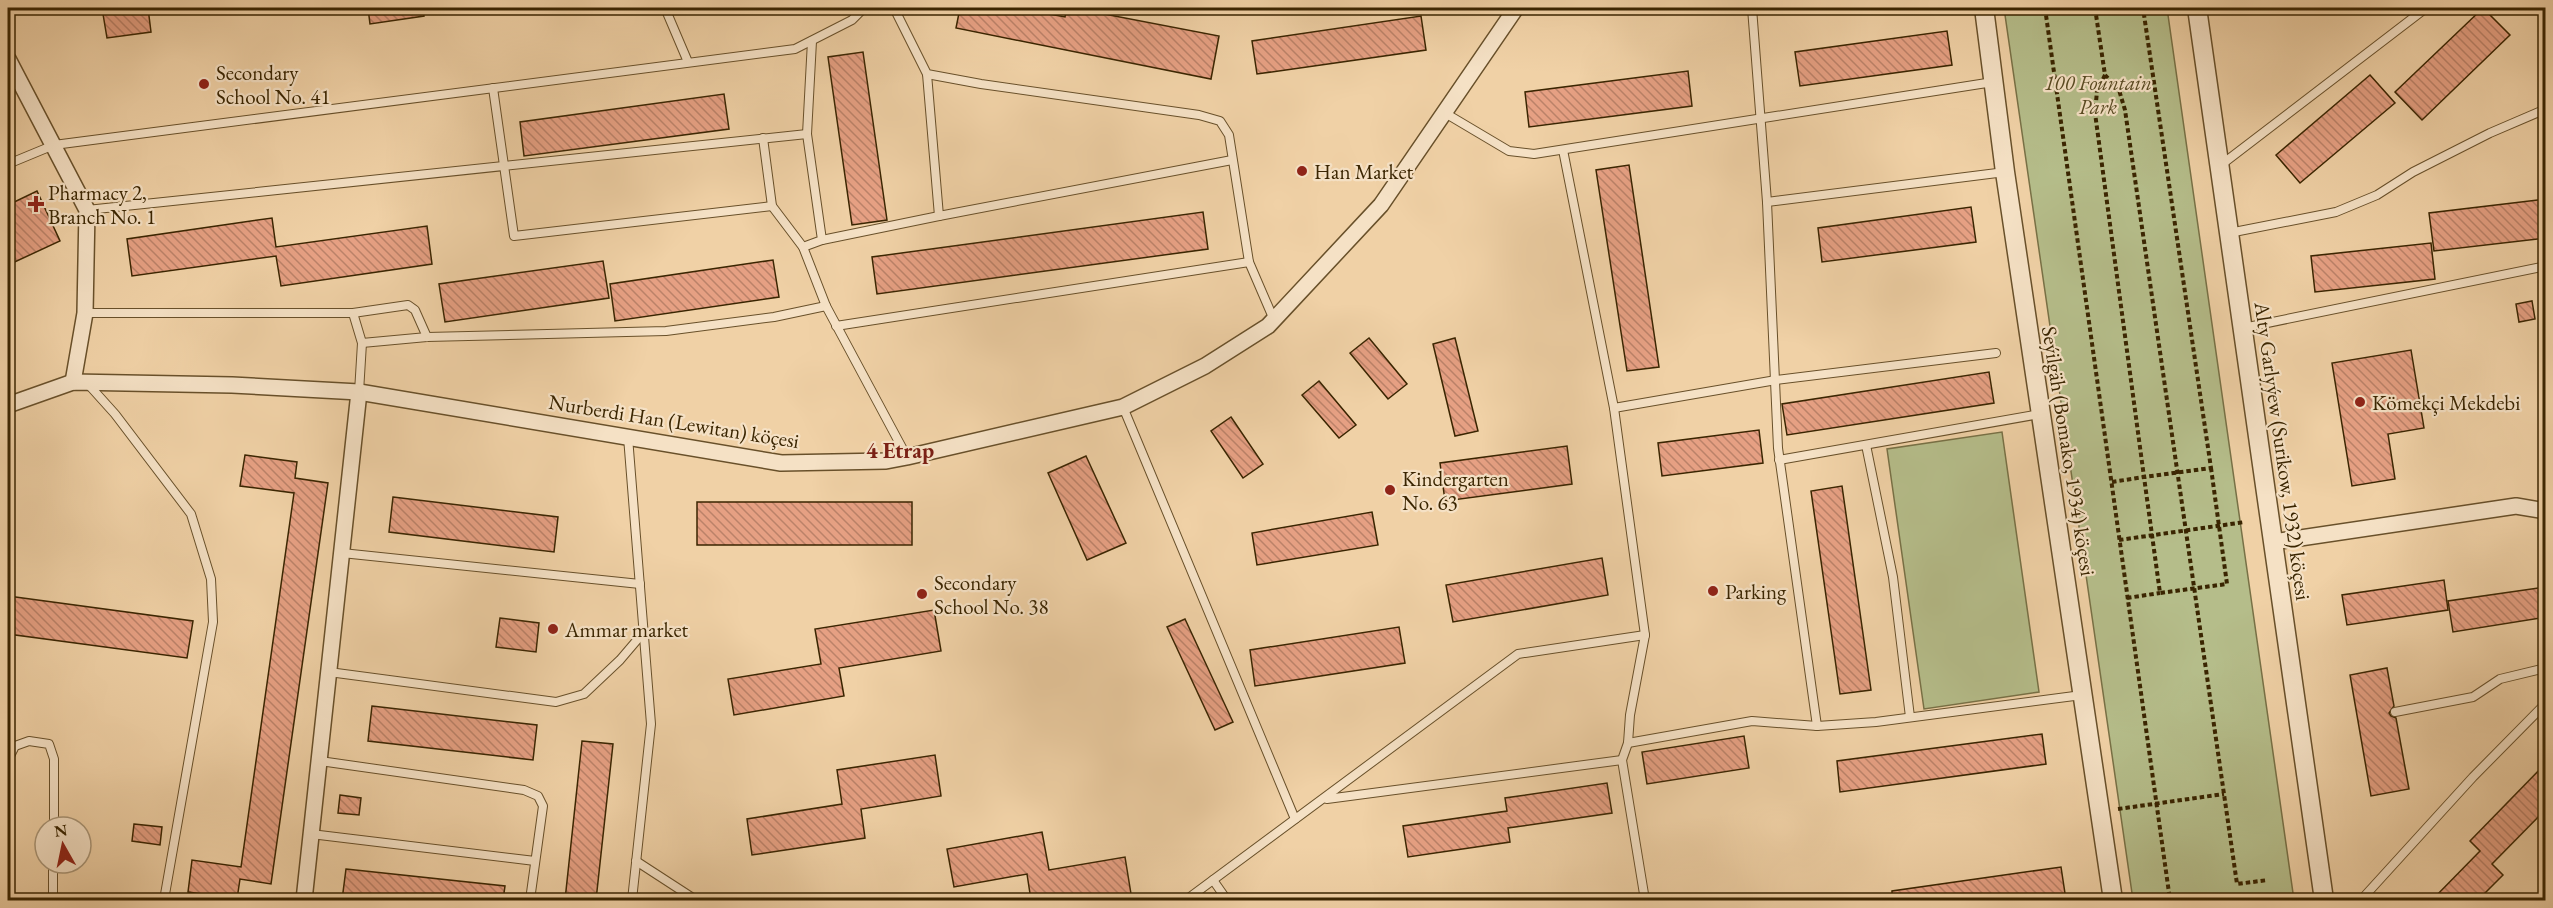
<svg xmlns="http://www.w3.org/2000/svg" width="2553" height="908" viewBox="0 0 2553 908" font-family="'EB Garamond',serif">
	<defs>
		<pattern id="building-back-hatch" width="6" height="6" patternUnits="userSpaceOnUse" patternTransform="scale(1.5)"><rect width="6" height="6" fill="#e6a083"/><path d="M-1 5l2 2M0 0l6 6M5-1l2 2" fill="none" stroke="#bb8269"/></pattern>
	</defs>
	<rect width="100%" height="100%" fill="#f0d1a6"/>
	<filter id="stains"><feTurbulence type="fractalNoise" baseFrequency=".00333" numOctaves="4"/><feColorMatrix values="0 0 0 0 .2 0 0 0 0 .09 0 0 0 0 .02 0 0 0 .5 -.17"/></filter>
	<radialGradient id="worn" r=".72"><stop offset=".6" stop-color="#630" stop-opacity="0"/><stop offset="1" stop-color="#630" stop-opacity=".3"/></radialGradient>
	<!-- green -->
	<g fill="#b5bd8a" stroke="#787146" stroke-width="1.5">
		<polygon points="2004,8 2167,8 2294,900 2133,900"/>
		<polygon points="2002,432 2039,692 1924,709 1887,449"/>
	</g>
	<!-- building -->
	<g fill="url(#building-back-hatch)" stroke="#3a2501" stroke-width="1.5">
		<polygon points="102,8 148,8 151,32 107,38"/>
		<polygon points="368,8 423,8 424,16 370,24"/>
		<polygon points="960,8 1016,8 1065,17 1067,8 1073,8 1219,36 1211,79 956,28"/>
		<polygon points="2483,8 2510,35 2422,120 2395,92"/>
		<polygon points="1421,16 1426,50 1257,74 1252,41"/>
		<polygon points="1947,31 1952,65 1800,86 1795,52"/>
		<polygon points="863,52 887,220 852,225 828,57"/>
		<polygon points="1688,71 1692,106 1529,127 1525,92"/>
		<polygon points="2370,75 2395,103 2300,183 2276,155"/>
		<polygon points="724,94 729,129 524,156 520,122"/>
		<polygon points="1629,165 1659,367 1627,371 1596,170"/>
		<polygon points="37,191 60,241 8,265 8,205"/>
		<polygon points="2546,199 2546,238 2434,251 2429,213"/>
		<polygon points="1971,207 1976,242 1822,262 1818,228"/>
		<polygon points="1203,212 1208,249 877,294 872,257"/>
		<polygon points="272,218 276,247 427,226 432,264 281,286 276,256 132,276 127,239"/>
		<polygon points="2431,243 2435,279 2315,292 2311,256"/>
		<polygon points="773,260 779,297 615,321 610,284"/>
		<polygon points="603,261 609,298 445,322 439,284"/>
		<polygon points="2532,301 2535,319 2519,322 2516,304"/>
		<polygon points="1369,338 1407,384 1388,399 1350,353"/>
		<polygon points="1455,338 1478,431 1455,436 1433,344"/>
		<polygon points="2411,350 2424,428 2388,434 2395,479 2352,486 2332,363"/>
		<polygon points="1989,372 1994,403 1787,435 1782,404"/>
		<polygon points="1319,381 1356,425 1339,438 1302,395"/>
		<polygon points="1231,417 1263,464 1243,478 1211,431"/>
		<polygon points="1759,430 1763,463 1662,476 1658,443"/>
		<polygon points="1567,446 1572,484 1445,501 1440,463"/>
		<polygon points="245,455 297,462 295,478 328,483 271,884 240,879 237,899 188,892 192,860 241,867 294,493 240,486"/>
		<polygon points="1086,456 1126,543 1087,560 1048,473"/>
		<polygon points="1842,486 1871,690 1840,694 1811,491"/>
		<polygon points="393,497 558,517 554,552 389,532"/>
		<rect x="697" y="502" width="215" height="43"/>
		<polygon points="1372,512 1378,545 1257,565 1252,533"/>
		<polygon points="1602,558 1608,595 1453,622 1446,585"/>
		<polygon points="2444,580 2448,610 2347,625 2342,595"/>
		<polygon points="2546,587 2546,617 2453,632 2448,601"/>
		<polygon points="8,596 193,621 187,658 8,634"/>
		<polygon points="934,610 941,651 839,668 844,696 734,715 728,679 821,664 815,629"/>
		<polygon points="500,618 539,623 536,652 496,647"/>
		<polygon points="1185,619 1233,722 1215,730 1167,627"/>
		<polygon points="1399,627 1405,663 1255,686 1250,650"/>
		<polygon points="2387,668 2394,706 2389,713 2391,716 2396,718 2409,789 2371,796 2350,675"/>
		<polygon points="372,706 537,725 533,760 368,741"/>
		<polygon points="2042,734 2046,764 1840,792 1837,761"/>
		<polygon points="1744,736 1749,768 1647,784 1642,752"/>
		<polygon points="582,741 613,744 596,900 565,900"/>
		<polygon points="935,755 941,796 861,809 865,838 752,855 747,819 842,804 837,770"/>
		<polygon points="2546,763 2546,809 2492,864 2503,875 2478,900 2432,900 2480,851 2470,841"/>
		<polygon points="1607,783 1612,813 1508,828 1510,842 1408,857 1403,826 1507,811 1505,798"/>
		<polygon points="340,795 361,798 359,815 338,813"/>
		<polygon points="134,824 162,827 160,845 132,841"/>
		<polygon points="1042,832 1049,870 1125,857 1132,900 1031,900 1027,874 954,887 947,849"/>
		<polygon points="2061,867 2066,900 1892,900 1892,891"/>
		<polygon points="346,869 505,886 503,900 342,900"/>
	</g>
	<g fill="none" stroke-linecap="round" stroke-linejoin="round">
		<!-- service casing -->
		<g stroke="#68502a" stroke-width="10">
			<g id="service">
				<polyline points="665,8 688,62"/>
				<polyline points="894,8 927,74 981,84 1199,115 1220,121 1229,135 1249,262 1274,320"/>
				<polyline points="1243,8 1260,10 1284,8"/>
				<polyline points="1752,8 1767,202 1778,448 1817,726"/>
				<polyline points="927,74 939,216 1232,160"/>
				<polyline points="493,88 514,236 772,206"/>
				<polyline points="1445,113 1509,151 1534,154 1993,82"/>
				<polyline points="763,138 772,206 803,247 826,306 907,457"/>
				<polyline points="1563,150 1614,408 1645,635 1630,715 1628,743 1622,760 1645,900"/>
				<polyline points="8,164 54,145 795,49 852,20 864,8"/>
				<polyline points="2221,165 2426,8"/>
				<polyline points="1767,202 2005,172"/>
				<polyline points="87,210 807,134"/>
				<polyline points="2229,233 2336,212 2377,195 2413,172 2490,133 2546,109"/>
				<polyline points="822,240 939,216"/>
				<polyline points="803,247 822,240 807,134 812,41"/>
				<polyline points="85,313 353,313 362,343 359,392"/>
				<polyline points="353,313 408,305 415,310 427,337"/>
				<polyline points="836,326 1249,262"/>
				<polyline points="2243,328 2546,266"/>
				<polyline points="362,343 427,337 666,331 774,317 826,306"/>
				<polyline points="88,384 115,414 191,514 211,579 213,622 164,900"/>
				<polyline points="1123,407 1295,819"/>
				<polyline points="1614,408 1776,380 1996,353"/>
				<polyline points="628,437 651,724 632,900"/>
				<polyline points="1866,445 1893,577 1910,717"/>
				<polyline points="1779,460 2040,414"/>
				<polyline points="342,553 640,584"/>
				<polyline points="329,672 556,702 584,694 620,660 643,633"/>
				<polyline points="2395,712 2473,697 2500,679 2546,668"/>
				<polyline points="1628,743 1752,721 1817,726 1876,722 2082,695"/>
				<polyline points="320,761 524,790 538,796 543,806 530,900"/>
				<polyline points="8,770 10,756 15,746 29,741 49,744 54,759 54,827"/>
				<polyline points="1327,799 1622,760"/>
				<polyline points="311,834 535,861"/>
				<polyline points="636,861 696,900"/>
				<polyline points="1213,880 1227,900"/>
				<polyline points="53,900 53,863"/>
				<polyline points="1186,900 1518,654 1645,635"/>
				<polyline points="2361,900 2473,777 2546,703"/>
				<polyline points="2537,900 2546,891"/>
			</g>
		</g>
		<!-- minor casing -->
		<g stroke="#68502a" stroke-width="18">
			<g id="minor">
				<polyline points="8,59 87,210 85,313 73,382"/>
				<polyline points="8,405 73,382 232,385 359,392 781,463 886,461 907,457 1123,407 1205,366 1268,326 1381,205 1516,8"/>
				<polyline points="2273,542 2516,506 2546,511"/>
				<polyline points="304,900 359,392"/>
			</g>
		</g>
		<!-- tertiary casing -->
		<g stroke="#68502a" stroke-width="21">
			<g id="tertiary">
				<polyline points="1984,8 2005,172 2113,900"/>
				<polyline points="2197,8 2324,900"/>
			</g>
		</g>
		<!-- path -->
		<g stroke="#3a2501" stroke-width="4" stroke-dasharray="4.5 3" stroke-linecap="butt">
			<polyline points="2045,8 2170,900"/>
			<polyline points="2095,8 2105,75 2119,90 2125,110 2237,884 2268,880"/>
			<polyline points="2105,75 2097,91 2095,113 2144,477 2211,468 2143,8"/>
			<polyline points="2112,482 2144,477 2160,593 2227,584 2211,468"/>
			<polyline points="2119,540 2245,522"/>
			<polyline points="2127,598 2160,593"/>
			<polyline points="2118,809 2224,794"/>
		</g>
		<!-- service -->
		<use href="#service" stroke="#f5e1c5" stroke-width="8"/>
		<!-- minor -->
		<use href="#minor" stroke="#f5e1c5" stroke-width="15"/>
		<!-- tertiary -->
		<use href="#tertiary" stroke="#f5e1c5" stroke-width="18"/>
	</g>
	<!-- markers -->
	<g fill="#8f2418" stroke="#f5e1c5" stroke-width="2">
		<circle cx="204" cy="84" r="6"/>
		<circle cx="1302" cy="171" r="6"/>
		<path d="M33 195h6v6h6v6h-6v6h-6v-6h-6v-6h6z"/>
		<circle cx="2360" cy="402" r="6"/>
		<circle cx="1390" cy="490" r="6"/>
		<circle cx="1713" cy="591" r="6"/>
		<circle cx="922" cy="594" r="6"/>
		<circle cx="553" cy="629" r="6"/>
	</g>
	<g text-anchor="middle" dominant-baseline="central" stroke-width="4.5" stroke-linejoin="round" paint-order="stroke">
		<!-- poi labels -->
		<g font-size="21" fill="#3a2501" stroke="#f5e1c5" text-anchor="start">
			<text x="216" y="72">Secondary<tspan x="216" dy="24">School No. 41</tspan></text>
			<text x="1314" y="171">Han Market</text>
			<text x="48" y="192">Pharmacy 2,<tspan x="48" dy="24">Branch No. 1</tspan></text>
			<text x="2372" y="402">Kömekçi Mekdebi</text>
			<text x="1402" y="478">Kindergarten<tspan x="1402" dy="24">No. 63</tspan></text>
			<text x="934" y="582">Secondary<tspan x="934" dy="24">School No. 38</tspan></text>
			<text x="1725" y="591">Parking</text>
			<text x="565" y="629">Ammar market</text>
		</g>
		<!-- park labels -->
		<g font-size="21" font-style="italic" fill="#594b23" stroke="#f5e1c5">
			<text x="2098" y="82">100 Fountain<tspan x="2098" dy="24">Park</tspan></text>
		</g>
		<!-- street labels -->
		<g font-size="21" fill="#3a2501" stroke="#f5e1c5">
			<text transform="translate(674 421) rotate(9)">Nurberdi Han (Lewitan) köçesi</text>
			<text transform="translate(2069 451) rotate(81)">Seýilgäh (Bomako, 1934) köçesi</text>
			<text transform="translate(2283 451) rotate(82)">Alty Garlyýew (Surikow, 1932) köçesi</text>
		</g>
		<!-- neighbourhood labels -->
		<g font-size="22" font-weight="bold" fill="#7a1f14" stroke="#f5e1c5">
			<text x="900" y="450">4 Etrap</text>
		</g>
	</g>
	<!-- margin -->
	<rect width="2553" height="908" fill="none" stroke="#f0d1a6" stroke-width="30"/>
	<rect x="9" y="9" width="2535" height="890" fill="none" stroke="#3a2501" stroke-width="3"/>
	<rect x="15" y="15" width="2523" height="878" fill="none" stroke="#3a2501" stroke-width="1.5"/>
	<!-- north arrow -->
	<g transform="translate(63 845) rotate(351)"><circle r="28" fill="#f5e1c5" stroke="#aa9677" stroke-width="1.5"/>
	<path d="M0-4.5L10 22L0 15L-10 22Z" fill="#8f2418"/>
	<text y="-9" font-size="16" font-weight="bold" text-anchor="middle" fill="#3a2501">N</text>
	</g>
	<rect width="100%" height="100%" filter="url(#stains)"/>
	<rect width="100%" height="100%" fill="url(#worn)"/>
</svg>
